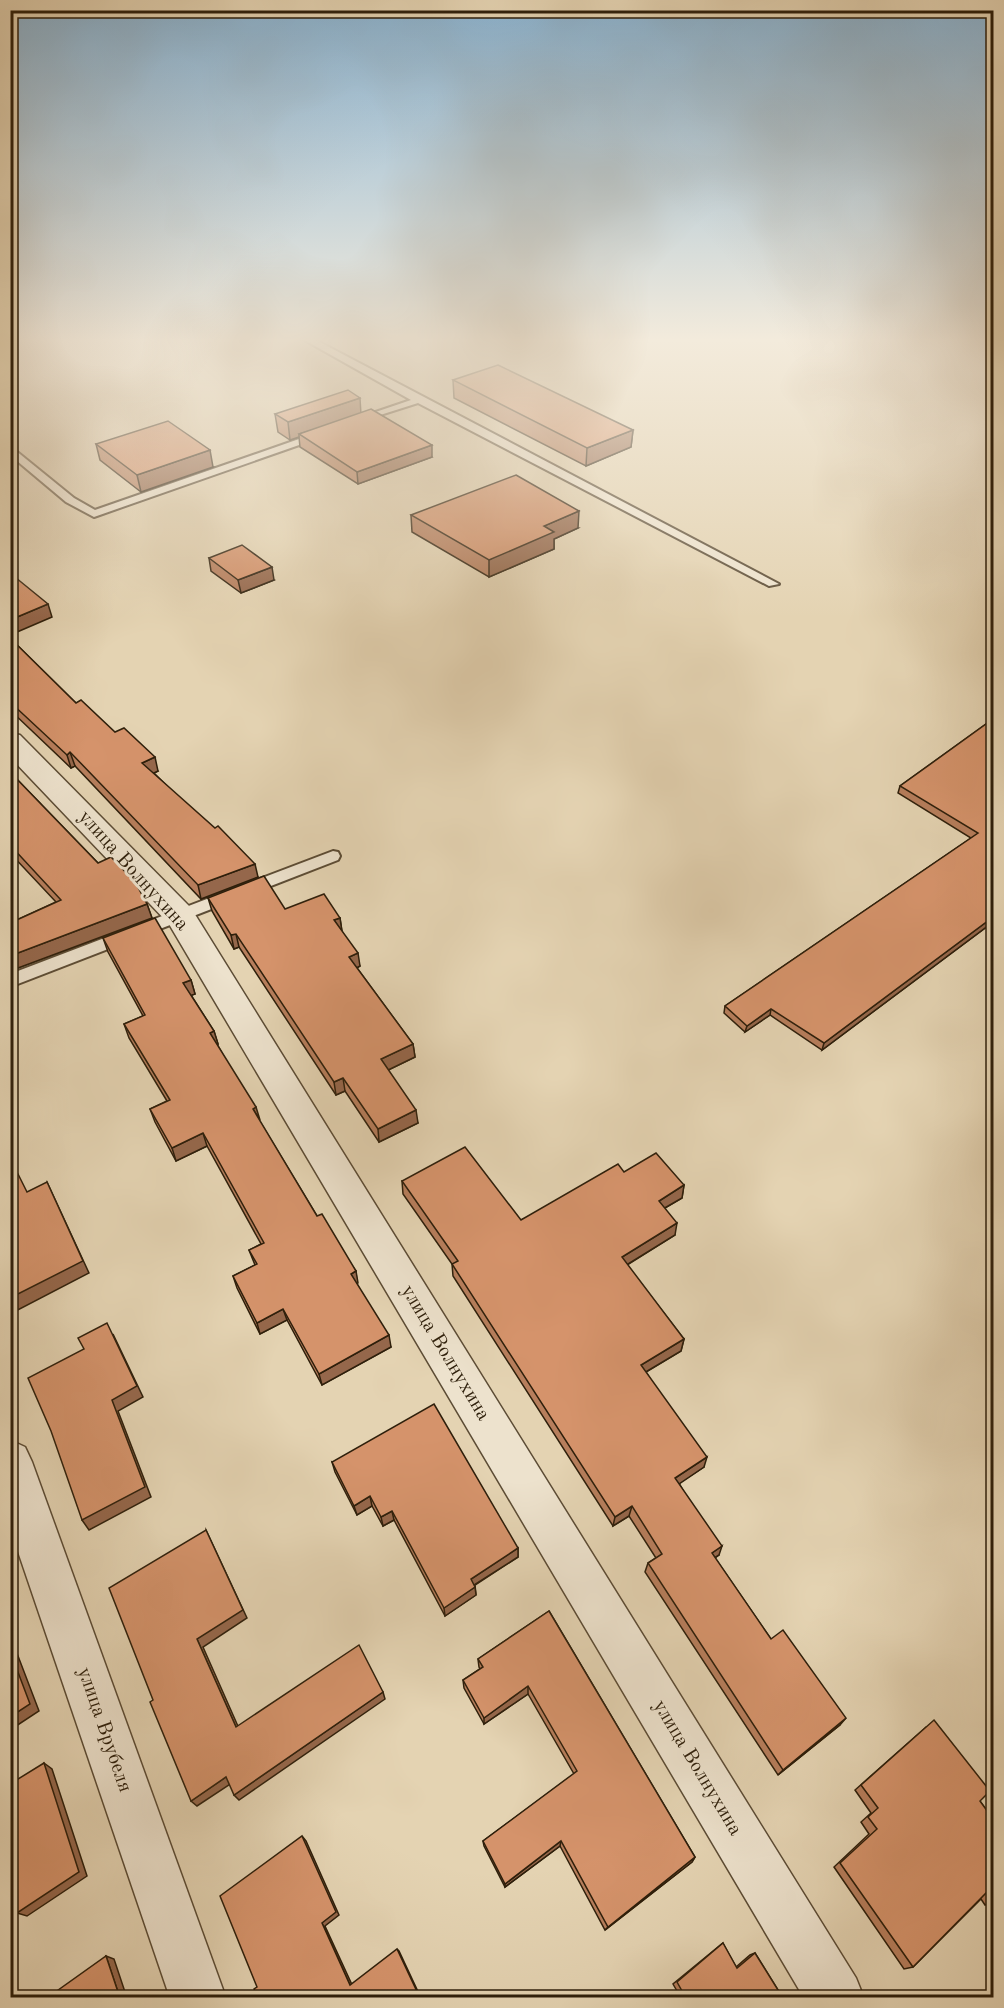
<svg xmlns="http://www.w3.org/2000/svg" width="1004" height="2008" viewBox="0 0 1004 2008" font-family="'Old Standard TT',serif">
	<rect width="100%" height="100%" fill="#e4d3b2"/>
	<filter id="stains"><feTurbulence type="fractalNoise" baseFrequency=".00333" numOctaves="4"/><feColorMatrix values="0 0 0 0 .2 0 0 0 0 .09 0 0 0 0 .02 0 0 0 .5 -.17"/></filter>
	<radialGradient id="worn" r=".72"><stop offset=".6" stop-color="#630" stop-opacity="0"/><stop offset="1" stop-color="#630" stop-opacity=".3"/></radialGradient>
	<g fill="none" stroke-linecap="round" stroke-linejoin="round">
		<!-- lane casing -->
		<g stroke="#5c4c35" stroke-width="4">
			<g id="lane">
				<polygon points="299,337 310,337 779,584 769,586 418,403 355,423 355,419 411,400"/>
				<polygon points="319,432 324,435 322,437 94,517 66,502 10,455 10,446 74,498 95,510"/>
				<polygon points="333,851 338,852 340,856 338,860 10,987 10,974"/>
			</g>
		</g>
		<!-- street casing -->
		<g stroke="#5c4c35" stroke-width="3">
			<g id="street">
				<polygon points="10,733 20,735 191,908 856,1978 864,1998 804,1998 169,924 10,757"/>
				<polygon points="10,1440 25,1447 32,1462 226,1998 170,1998 10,1528"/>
			</g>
		</g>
		<!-- lane -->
		<use href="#lane" fill="#ede2cd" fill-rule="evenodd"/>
		<!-- street -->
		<use href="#street" fill="#ede2cd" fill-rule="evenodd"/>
	</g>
	<!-- wall -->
	<g fill="#b77e5c" stroke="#2e1f0b" stroke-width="1.5">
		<polygon points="453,380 633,430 631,447 586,466 454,398"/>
		<polygon points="361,413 432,457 358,484 300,447 299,437 290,440 278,432 275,414"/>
		<polygon points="96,444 213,467 141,492 100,460"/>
		<polygon points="411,515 578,528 554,539 554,549 489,577 412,532"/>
		<polygon points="209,558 274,580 241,593 211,571"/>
		<polygon points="10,638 76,703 158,771 154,773 258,877 201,899 75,766 71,768 10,710"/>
		<polygon points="993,719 993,922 822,1050 770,1015 745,1032 724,1013 725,1006 971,838 898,793 900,786"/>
		<polygon points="10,772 98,863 147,904 152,918 10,971 10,923 56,902 10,853"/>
		<polygon points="208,898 285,909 340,918 342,931 360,966 357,968 413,1044 415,1057 388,1070 418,1123 379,1142 345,1091 336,1095 239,947 234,949 212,911"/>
		<polygon points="103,938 191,980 195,994 191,995 214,1031 218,1044 217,1044 259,1120 317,1216 356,1271 357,1284 391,1347 322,1385 287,1320 260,1334 237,1288 233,1276 255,1265 249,1250 261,1244 207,1146 176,1161 155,1122 150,1109 167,1101 129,1038 124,1024 143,1016 108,952"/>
		<polygon points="624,1172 684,1185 682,1198 665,1208 675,1235 627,1265 684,1339 681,1351 646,1372 704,1467 679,1483 719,1555 715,1558 771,1639 840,1725 778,1775 645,1572 648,1563 656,1558 629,1516 613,1526 453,1276 452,1264 403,1194 402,1181 521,1220"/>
		<polygon points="332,1462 518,1548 518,1557 475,1585 476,1595 445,1616 394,1520 383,1526 372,1506 357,1515 335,1472"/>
		<polygon points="549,1611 695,1857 692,1862 605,1930 560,1846 505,1887 484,1846 483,1841 574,1774 528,1694 484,1724 464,1688 463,1680 480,1669 479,1667 478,1659"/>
		<polygon points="926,1727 993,1819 993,1902 985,1905 981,1899 913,1967 904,1969 834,1867 869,1834 861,1822 871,1813 855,1790"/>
		<polygon points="723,1943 736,1967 750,1955 755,1953 783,1998 681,1998 673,1984"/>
	</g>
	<!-- shaded-wall -->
	<g fill="#95674b" stroke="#2e1f0b" stroke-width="1.5">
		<polygon points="360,398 361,415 299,434 299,437 290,440 288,422"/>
		<polygon points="633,430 631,447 586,466 587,448"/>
		<polygon points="432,445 432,457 358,484 357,472"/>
		<polygon points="210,450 213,467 141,492 137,475"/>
		<polygon points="579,511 578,528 554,539 554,549 489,577 489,560 544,526"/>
		<polygon points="272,567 274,580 241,593 238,580"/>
		<polygon points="48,604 52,617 10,635 10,620"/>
		<polygon points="70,752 75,766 71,768 67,755"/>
		<polygon points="155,757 158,771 146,777 142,763"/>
		<polygon points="255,864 258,877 201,899 198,885"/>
		<polygon points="147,904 152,918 10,971 10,956"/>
		<polygon points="993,917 993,922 822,1050 824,1043"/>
		<polygon points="340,918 342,932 334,920"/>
		<polygon points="236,934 239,947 234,949 231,935"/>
		<polygon points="358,953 360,966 351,971 349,957"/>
		<polygon points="191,980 195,994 187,997 183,983"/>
		<polygon points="771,1009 770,1015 745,1032 747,1026"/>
		<polygon points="214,1031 218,1044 214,1046 210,1033"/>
		<polygon points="413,1044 415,1057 382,1073 381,1059"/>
		<polygon points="343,1078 345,1091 336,1095 334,1082"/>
		<polygon points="256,1107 260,1120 253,1109"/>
		<polygon points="416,1110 418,1123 379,1142 378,1129"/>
		<polygon points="203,1133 207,1146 176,1161 172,1148"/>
		<polygon points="47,1182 89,1273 10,1314 10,1298"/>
		<polygon points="684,1185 682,1198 656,1213 659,1201"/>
		<polygon points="677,1223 675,1235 620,1269 622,1257"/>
		<polygon points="356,1271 358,1283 354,1286 351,1274"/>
		<polygon points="283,1309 287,1320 260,1334 257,1323"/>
		<polygon points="113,1334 143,1397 118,1411 151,1497 89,1530 82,1520 112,1400"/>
		<polygon points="389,1335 391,1347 322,1385 319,1374"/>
		<polygon points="684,1339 681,1351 639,1376 641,1365"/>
		<polygon points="707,1457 704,1467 673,1488 675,1478"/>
		<polygon points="370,1496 372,1506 357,1515 354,1506"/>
		<polygon points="632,1506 629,1516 613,1526 615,1517"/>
		<polygon points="392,1511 394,1520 383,1526 381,1517"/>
		<polygon points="206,1530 247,1618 203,1647 241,1733 236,1727 197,1639"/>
		<polygon points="722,1546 719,1555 708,1562 712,1553"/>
		<polygon points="518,1548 518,1557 471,1587 471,1579"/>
		<polygon points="475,1587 476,1595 445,1616 444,1608"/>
		<polygon points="10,1635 39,1711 10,1730"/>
		<polygon points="528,1686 528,1694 484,1724 484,1718"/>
		<polygon points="383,1692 385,1699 239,1800 234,1795"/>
		<polygon points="846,1718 840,1725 778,1775 783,1770"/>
		<polygon points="44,1763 52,1769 87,1876 27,1916 17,1913"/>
		<polygon points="10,1766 19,1790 10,1785"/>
		<polygon points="226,1777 232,1783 197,1806 191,1801"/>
		<polygon points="302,1836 306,1841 339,1915 325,1926 353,1987 350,1985 322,1923"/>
		<polygon points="561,1841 560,1846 505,1887 505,1884"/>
		<polygon points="695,1857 692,1862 605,1930 608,1927"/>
		<polygon points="14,1901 24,1905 10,1913 10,1903"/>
		<polygon points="397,1949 399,1951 421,1998 420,1998"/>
		<polygon points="106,1956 114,1959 127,1998 120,1998"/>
	</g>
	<!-- building -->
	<g fill="#d5936b" stroke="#2e1f0b" stroke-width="1.5">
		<polygon points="498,365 633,430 587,448 453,380"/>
		<polygon points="348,390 360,398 288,422 275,414"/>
		<polygon points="371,409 432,445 357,472 299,434"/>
		<polygon points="168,421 210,450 137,475 96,444"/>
		<polygon points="516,475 579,511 544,526 554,532 489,560 411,515"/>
		<polygon points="242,545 272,567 238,580 209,558"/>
		<polygon points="10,573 48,604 10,620"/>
		<polygon points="10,638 76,703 81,700 115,732 124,728 155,757 142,763 215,828 218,826 255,864 198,885 70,752 67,755 10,702"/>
		<polygon points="993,719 993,917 824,1043 771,1009 747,1026 725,1006 978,833 900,786"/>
		<polygon points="10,772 98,863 111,857 135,882 147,904 10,956 10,923 61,900 10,845"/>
		<polygon points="264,876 285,909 324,894 340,918 334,920 358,953 349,957 413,1044 381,1059 416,1110 378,1129 343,1078 334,1082 236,934 231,935 208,898"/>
		<polygon points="155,918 191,980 183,983 214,1031 210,1033 256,1107 253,1109 317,1216 322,1214 356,1271 351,1274 389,1335 319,1374 283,1309 257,1323 233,1276 257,1264 249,1250 264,1243 203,1133 172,1148 150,1109 170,1100 124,1024 145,1015 103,938"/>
		<polygon points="465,1147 521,1220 618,1164 624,1172 656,1153 684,1185 659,1201 677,1223 622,1257 684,1339 641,1365 707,1457 675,1478 722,1546 712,1553 771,1639 783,1630 846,1718 783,1770 648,1563 662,1554 632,1506 615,1517 452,1264 458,1261 402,1181"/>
		<polygon points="10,1158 27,1192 47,1182 83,1261 10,1298"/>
		<polygon points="107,1323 137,1386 112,1400 145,1487 82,1520 51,1431 28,1378 84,1349 78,1338"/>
		<polygon points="434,1404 518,1548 471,1579 475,1587 444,1608 392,1511 381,1517 370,1496 354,1506 332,1462"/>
		<polygon points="206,1530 243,1610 197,1639 236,1727 359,1645 383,1692 234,1795 226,1777 191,1801 150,1702 153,1700 109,1588"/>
		<polygon points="549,1611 695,1857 608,1927 561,1841 505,1884 483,1841 577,1771 528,1686 484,1718 463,1680 483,1667 478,1659"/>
		<polygon points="10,1651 30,1704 10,1717"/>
		<polygon points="934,1720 990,1791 980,1801 993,1819 993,1899 988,1891 913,1967 840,1863 877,1829 868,1817 878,1808 861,1785"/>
		<polygon points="44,1763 79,1872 17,1913 14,1901 10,1903 10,1784"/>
		<polygon points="302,1836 336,1912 322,1923 350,1985 397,1949 420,1998 258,1998 254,1989 257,1987 220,1896"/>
		<polygon points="723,1943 737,1968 755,1953 783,1998 686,1998 677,1982"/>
		<polygon points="106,1956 120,1998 47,1998"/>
	</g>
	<!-- sky -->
	<linearGradient id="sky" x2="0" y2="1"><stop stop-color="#89b4d4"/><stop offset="0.55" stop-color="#f3ebdc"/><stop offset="1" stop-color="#f3ebdc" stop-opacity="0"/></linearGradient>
	<rect width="1004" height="618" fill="url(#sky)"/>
	<g text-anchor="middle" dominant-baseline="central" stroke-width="6" stroke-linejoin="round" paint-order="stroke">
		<!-- near-street labels -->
		<g font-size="20" fill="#2e1f0b" stroke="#ede2cd">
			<text transform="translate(133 871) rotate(48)">улица Волнухина</text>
			<text transform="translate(445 1353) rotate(59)">улица Волнухина</text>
			<text transform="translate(104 1730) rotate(71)">улица Врубеля</text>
			<text transform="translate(697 1768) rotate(59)">улица Волнухина</text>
		</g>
	</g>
	<!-- margin -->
	<rect width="1004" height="2008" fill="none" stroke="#e4d3b2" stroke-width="36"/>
	<rect x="12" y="12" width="980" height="1984" fill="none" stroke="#2e1f0b" stroke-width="3"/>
	<rect x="18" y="18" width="968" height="1972" fill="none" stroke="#2e1f0b" stroke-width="1.5"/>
	<rect width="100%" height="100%" filter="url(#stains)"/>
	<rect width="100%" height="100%" fill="url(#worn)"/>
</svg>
